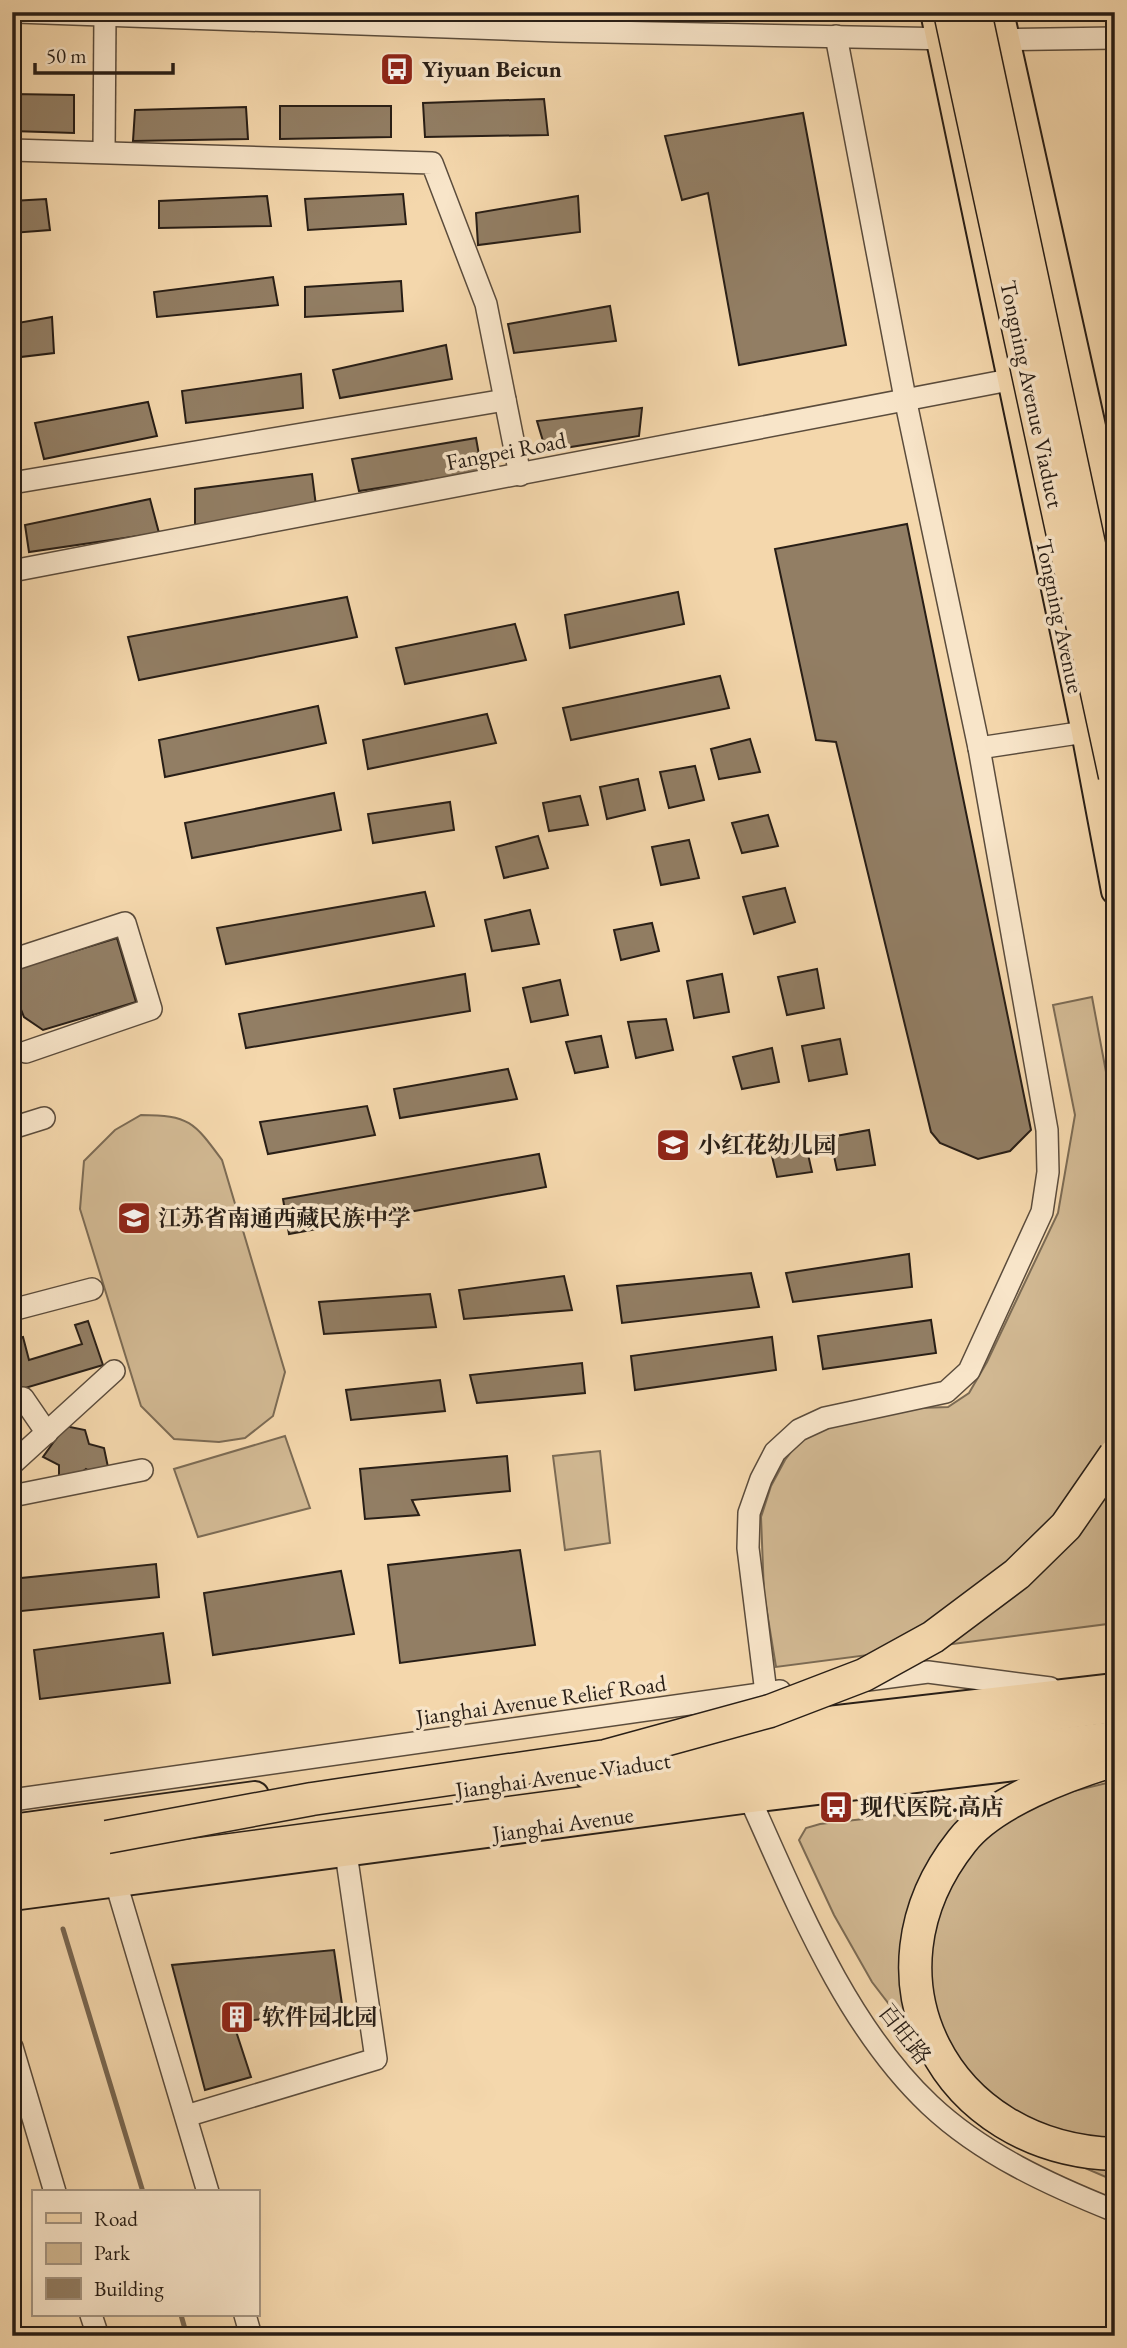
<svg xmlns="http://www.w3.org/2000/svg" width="1127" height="2348" viewBox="0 0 1127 2348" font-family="'EB Garamond','Noto Serif SC',serif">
	<rect width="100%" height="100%" fill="#f4d7ac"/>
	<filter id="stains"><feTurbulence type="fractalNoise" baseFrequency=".00286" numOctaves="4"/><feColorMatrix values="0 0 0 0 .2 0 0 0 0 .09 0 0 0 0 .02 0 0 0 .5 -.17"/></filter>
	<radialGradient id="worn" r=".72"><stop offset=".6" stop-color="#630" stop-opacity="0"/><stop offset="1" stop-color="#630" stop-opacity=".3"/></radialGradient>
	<!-- green -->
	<g fill="#d1b892" stroke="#7c6b54" stroke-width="2">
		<polygon points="1092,997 1115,1120 1115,1623 776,1667 764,1594 761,1517 771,1486 785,1460 799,1441 822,1428 920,1408 948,1407 969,1393 987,1362 1058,1213 1075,1115 1053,1005"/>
		<path d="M141,1115C189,1115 194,1122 222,1160L285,1372L273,1416L245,1438L219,1442L174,1439L141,1406L80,1209L84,1161L115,1130Z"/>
		<polygon points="285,1436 310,1508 198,1537 174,1469"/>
		<polygon points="600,1451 610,1543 565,1550 553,1456"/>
		<polygon points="1115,1781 1115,2181 1050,2153 944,2076 872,1982 834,1915 799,1840 806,1828 820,1824 959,1808 979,1814"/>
	</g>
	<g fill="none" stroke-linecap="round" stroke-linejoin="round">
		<!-- stream -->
		<g stroke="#796751" stroke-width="5">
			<polyline points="63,1929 143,2192"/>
			<polyline points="181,2315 187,2336"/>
		</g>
	</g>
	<!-- building -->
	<g fill="#927e64" stroke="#281e16" stroke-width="2">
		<polygon points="12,94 74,95 74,133 12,131"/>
		<polygon points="544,99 548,135 425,137 423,103"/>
		<polygon points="280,106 391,106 391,137 280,139"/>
		<polygon points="246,107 248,139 133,141 135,110"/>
		<polygon points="803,113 846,345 739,365 708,193 682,200 665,136"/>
		<polygon points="403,194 406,224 308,230 305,199"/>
		<polygon points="267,196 271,226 159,228 159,201"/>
		<polygon points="578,196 580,232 478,245 476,213"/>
		<polygon points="46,199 50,230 12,233 12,201"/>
		<polygon points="273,277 278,305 157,317 154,292"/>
		<polygon points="401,281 403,311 305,317 305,287"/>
		<polygon points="610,306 616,341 514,353 508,324"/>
		<polygon points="52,317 54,353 12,358 12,324"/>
		<polygon points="446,345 452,379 340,398 333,370"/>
		<polygon points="301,374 303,408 186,423 182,391"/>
		<polygon points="148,402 157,436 44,459 35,423"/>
		<polygon points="642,408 639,436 546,451 537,421"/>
		<polygon points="476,438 482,472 359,491 352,459"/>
		<polygon points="312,474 316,506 195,525 195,489"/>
		<polygon points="150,499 159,533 29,552 25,525"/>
		<polygon points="907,524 1031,1130 1010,1151 978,1159 940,1143 931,1132 836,742 816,740 775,549"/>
		<polygon points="678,592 684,624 570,648 565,615"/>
		<polygon points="347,597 357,637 139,680 128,637"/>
		<polygon points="515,624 526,660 405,684 396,648"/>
		<polygon points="720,676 729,708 571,740 563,708"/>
		<polygon points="318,706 326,743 165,777 159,740"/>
		<polygon points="487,714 496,743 368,769 363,740"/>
		<polygon points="750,739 760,772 719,779 711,749"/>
		<polygon points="695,766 704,800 669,808 660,772"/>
		<polygon points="638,779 645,810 607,819 600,787"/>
		<polygon points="334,793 341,830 192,858 185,823"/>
		<polygon points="580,796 588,825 549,831 543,803"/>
		<polygon points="450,802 454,830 373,843 368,814"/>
		<polygon points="768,815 778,846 742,853 732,823"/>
		<polygon points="538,836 548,868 504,878 496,847"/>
		<polygon points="689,840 699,878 661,885 652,847"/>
		<polygon points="785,888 795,922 754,934 743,897"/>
		<polygon points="425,892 434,926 226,964 217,928"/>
		<polygon points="530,910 539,944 492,951 485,920"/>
		<polygon points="652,923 659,951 621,960 614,930"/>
		<polygon points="117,938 136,1002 43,1030 24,1017 12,987 12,970"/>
		<polygon points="817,969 824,1008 787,1015 778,977"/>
		<polygon points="465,974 470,1011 246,1048 239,1014"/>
		<polygon points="722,974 729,1012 694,1018 687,981"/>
		<polygon points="560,980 568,1015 531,1022 523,988"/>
		<polygon points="666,1019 673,1050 636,1058 628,1022"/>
		<polygon points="601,1036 608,1067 575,1073 566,1042"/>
		<polygon points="840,1039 847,1074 809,1081 802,1046"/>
		<polygon points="772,1048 779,1082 742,1089 733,1057"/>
		<polygon points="508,1069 517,1099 400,1118 394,1089"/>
		<polygon points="367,1106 375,1135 268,1154 260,1122"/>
		<polygon points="869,1130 875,1165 837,1170 830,1137"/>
		<polygon points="805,1141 812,1172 777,1177 770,1148"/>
		<polygon points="539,1154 546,1187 289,1234 283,1199"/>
		<polygon points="909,1254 912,1287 793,1302 786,1273"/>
		<polygon points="751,1273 759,1307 622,1323 617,1286"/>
		<polygon points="564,1276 572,1310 464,1319 459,1290"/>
		<polygon points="430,1294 436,1327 324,1334 319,1302"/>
		<polygon points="931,1320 936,1353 823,1369 818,1336"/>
		<polygon points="88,1321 103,1365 15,1391 12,1340 23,1337 29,1360 82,1344 75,1325"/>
		<polygon points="772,1337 776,1370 635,1390 631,1356"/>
		<polygon points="582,1363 585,1393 477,1403 470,1375"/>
		<polygon points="440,1380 445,1411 351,1420 346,1390"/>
		<polygon points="65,1426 85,1430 89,1444 104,1448 108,1467 97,1476 86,1469 71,1481 59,1478 59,1465 43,1457"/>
		<polygon points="507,1456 510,1491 412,1500 419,1515 365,1519 360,1469"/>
		<polygon points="520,1550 535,1645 400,1663 388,1565"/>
		<polygon points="156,1564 159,1597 12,1612 12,1579"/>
		<polygon points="341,1571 354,1634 213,1655 204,1593"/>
		<polygon points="163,1633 170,1683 40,1699 34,1650"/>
		<polygon points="334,1950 343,2011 233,2022 251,2077 205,2090 172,1965"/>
	</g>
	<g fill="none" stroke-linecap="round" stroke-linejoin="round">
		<!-- minor casing -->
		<g stroke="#5b4c3c" stroke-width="24">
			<g id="minor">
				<polyline points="17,12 557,31 953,39"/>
				<polyline points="992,40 1115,38"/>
				<polyline points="12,150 432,163 486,304 520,475"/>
				<polyline points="104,151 105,15"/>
				<polyline points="12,483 505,400"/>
				<polyline points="12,571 1009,380"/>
				<polyline points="979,748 1085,732"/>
				<polyline points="12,960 125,923 151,1009 26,1052"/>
				<polyline points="12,1128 44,1118"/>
				<polyline points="12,1310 92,1289"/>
				<polyline points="23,1398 47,1433"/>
				<polyline points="12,1464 114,1371"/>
				<polyline points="12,1496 142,1470"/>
				<polyline points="867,1680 928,1672 1050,1688"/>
				<polyline points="766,1693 748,1548 749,1513 761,1479 775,1452 799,1430 825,1418 946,1392 969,1371 1042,1212 1048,1172 1047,1130 979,748 905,398 836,36"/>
				<path d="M750,1799C797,1903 846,2026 930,2105C982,2154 1050,2185 1115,2211"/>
				<polyline points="12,1800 780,1691"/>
				<polyline points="116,1883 208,2192"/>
				<polyline points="12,2047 55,2192"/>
				<polyline points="186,2116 376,2059 346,1853"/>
				<polyline points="91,2315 98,2336"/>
				<polyline points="245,2315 251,2336"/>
			</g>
		</g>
		<!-- major casing -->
		<g stroke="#281e16" stroke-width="30">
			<g id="major">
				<polyline points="934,12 1085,732 1115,891"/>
				<polyline points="1000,12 1115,530"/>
				<polyline points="741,1730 1115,1687"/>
				<polyline points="12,1828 255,1795"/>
				<polyline points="12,1897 750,1799 1097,1757"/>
			</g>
		</g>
		<!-- highway casing -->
		<g stroke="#281e16" stroke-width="35">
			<g id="highway">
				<path d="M1115,1760C1068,1774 992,1802 962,1841C854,1977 945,2149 1115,2154"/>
				<polyline points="588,1772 1115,1706"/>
				<polyline points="12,1850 135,1834"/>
				<polyline points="12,1879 757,1780 1115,1738"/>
			</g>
		</g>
		<!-- minor -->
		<use href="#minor" stroke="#f8e5c9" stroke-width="21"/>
		<!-- major -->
		<use href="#major" stroke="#f4d7ac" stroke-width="26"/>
		<!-- highway -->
		<use href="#highway" stroke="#f4d7ac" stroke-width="32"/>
		<!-- highway-bridge casing -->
		<g stroke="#281e16" stroke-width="35" stroke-linecap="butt">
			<g id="highway-bridge">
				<polyline points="950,12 1115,776"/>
				<polyline points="975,12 1115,666"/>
				<polyline points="107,1837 312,1799 606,1756 770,1711 864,1675 933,1637 1017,1574 1066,1526 1115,1455"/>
			</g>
		</g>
		<!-- highway-bridge -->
		<use href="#highway-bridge" stroke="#f4d7ac" stroke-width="32"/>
	</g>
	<!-- icons -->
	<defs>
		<g id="bus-square" transform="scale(1.75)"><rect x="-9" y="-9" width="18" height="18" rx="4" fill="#8f2418" stroke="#f8e5c9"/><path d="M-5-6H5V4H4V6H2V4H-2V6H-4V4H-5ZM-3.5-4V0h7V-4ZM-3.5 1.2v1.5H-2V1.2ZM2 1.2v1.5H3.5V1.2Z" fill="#fff"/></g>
		<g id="school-square" transform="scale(1.75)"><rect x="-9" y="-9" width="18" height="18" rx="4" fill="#8f2418" stroke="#f8e5c9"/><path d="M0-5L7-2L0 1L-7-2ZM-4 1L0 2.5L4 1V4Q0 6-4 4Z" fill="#fff"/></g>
		<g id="building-square" transform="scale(1.75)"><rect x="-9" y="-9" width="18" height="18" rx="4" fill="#8f2418" stroke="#f8e5c9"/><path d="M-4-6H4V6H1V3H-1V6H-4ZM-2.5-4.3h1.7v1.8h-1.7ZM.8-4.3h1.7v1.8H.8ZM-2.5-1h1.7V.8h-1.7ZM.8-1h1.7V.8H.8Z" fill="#fff"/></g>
	</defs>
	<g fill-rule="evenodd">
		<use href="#bus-square" x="397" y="69"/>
		<use href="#school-square" x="673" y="1145"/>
		<use href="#school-square" x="134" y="1218"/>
		<use href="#bus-square" x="836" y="1807"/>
		<use href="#building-square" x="237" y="2017"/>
	</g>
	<g text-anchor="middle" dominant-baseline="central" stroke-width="7" stroke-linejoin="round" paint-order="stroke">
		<!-- poi labels -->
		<g font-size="23" font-weight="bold" fill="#281e16" stroke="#f8e5c9" text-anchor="start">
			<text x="422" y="69">Yiyuan Beicun</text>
			<text x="698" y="1145">小红花幼儿园</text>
			<text x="158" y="1218">江苏省南通西藏民族中学</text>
			<text x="860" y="1807">现代医院·高店</text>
			<text x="262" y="2017">软件园北园</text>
		</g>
		<!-- street labels -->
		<g font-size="23" fill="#281e16" stroke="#f8e5c9">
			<text transform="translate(1032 394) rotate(78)">Tongning Avenue Viaduct</text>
			<text transform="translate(506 451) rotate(-11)">Fangpei Road</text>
			<text transform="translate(1060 616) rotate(78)">Tongning Avenue</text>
			<text transform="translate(541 1700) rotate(-8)">Jianghai Avenue Relief Road</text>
			<text transform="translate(563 1775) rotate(-8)">Jianghai Avenue Viaduct</text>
			<text transform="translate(563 1824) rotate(-8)">Jianghai Avenue</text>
			<text transform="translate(905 2034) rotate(52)">百旺路</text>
		</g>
	</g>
	<!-- margin -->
	<rect width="1127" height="2348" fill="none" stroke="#f4d7ac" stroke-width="42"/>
	<rect x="14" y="14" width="1099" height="2320" fill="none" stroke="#281e16" stroke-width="3.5"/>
	<rect x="21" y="21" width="1085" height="2306" fill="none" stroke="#281e16" stroke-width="2"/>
	<!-- legend -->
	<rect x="32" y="2190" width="228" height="126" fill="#f8e5c9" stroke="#a59581" stroke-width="2"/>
	<rect x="46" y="2213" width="35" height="10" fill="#f4d7ac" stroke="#a59581" stroke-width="2"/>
	<text x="94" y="2226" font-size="21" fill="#281e16">Road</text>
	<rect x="46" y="2243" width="35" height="21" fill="#d1b892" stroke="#a59581" stroke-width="2"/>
	<text x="94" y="2260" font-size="21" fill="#281e16">Park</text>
	<rect x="46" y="2278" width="35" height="21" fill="#927e64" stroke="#a59581" stroke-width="2"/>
	<text x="94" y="2296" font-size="21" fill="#281e16">Building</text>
	<!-- scale -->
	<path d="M35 63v10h138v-10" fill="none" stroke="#281e16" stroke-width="3.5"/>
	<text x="46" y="63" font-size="21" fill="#281e16" stroke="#f8e5c9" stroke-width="5" paint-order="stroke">50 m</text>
	<rect width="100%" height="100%" filter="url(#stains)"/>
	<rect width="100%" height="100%" fill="url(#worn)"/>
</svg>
